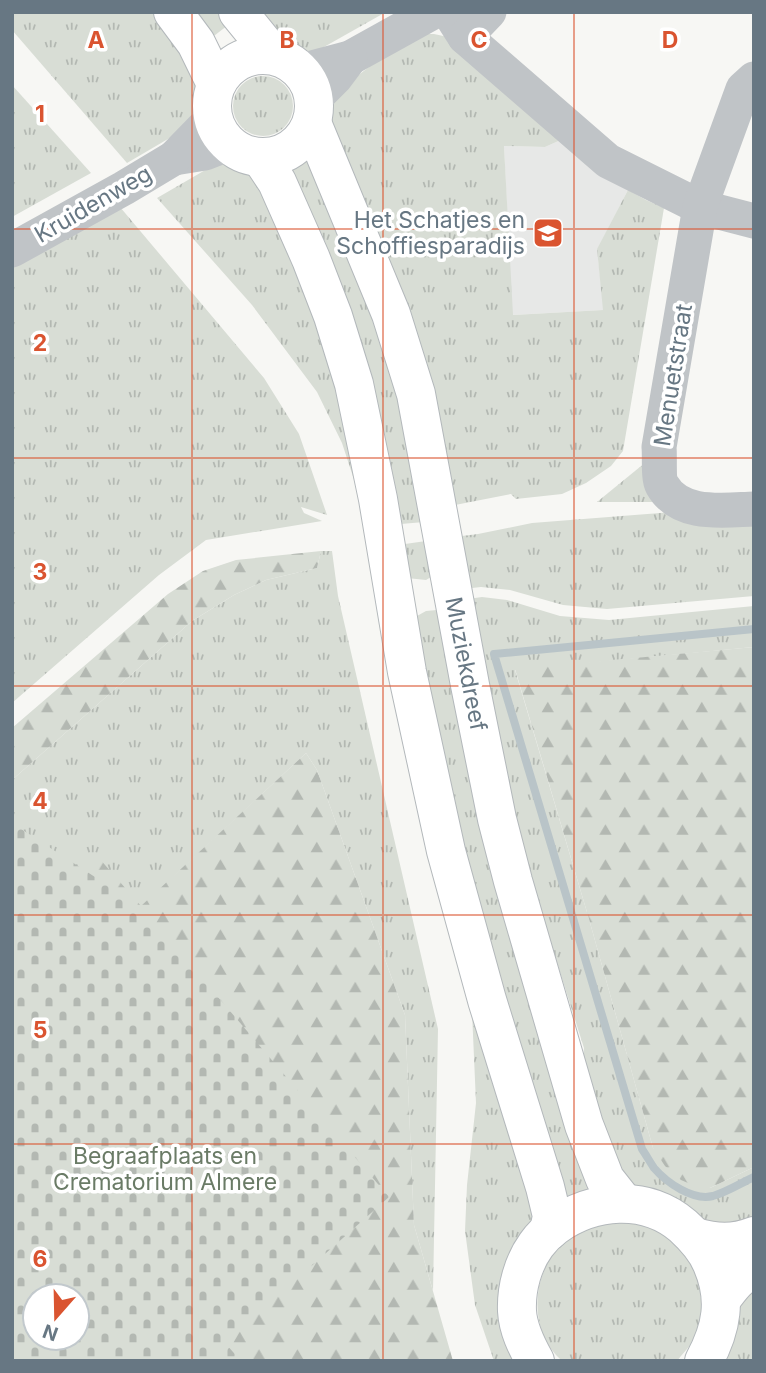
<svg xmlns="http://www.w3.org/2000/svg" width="766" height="1373" viewBox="0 0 766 1373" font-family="Inter,sans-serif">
	<defs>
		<pattern id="grass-tufts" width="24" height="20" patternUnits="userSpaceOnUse" patternTransform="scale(1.75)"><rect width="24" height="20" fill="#d8ddd5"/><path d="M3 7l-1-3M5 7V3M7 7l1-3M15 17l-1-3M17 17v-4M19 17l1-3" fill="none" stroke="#b3b8b2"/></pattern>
		<pattern id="forest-firs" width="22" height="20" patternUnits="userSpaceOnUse" patternTransform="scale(1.75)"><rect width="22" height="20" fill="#d8ddd5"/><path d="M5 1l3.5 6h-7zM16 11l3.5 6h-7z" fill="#b3b8b2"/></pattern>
		<pattern id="cemetery-stones" width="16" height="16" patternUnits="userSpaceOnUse" patternTransform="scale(1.75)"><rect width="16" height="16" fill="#d8ddd5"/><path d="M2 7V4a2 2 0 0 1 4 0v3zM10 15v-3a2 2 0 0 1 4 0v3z" fill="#b3b8b2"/></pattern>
	</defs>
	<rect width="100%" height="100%" fill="#f7f7f4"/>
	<!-- built -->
	<polygon fill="#e7e8e7" points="563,139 628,190 597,250 604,310 512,315 504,146 545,147"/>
	<!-- grass -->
	<g fill="url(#grass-tufts)">
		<polygon points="12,12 165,12 201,82 201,103 198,111 185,129 127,163 12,30"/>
		<polygon points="193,12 226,12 232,22 210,39"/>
		<polygon points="252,12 386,12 308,56 295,55 284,51"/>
		<polygon points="420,34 434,34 448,37 563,139 545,147 504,146 513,315 603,310 597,249 628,190 646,200 664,208 623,451 611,466 586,483 562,494 516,499 511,494 455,505 325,125 327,109 331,96 403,41"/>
		<circle cx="263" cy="106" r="30"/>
		<polygon points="12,85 91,173 12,217"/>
		<polygon points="314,154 365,280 380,344 401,406 424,522 401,524 282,171"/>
		<polygon points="226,158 252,171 324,325 359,495 342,443 317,392 252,305 157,198"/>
		<polygon points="120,207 264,378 299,434 327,515 301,507 304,513 322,521 206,540 159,575 12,703 12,266"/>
		<polygon points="646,462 666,502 597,502"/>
		<polygon points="673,512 754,521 754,596 607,609 563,605 510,590 481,587 463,589 454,537 478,534 532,523"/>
		<polygon points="426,541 431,577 426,580 407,578 407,553 405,544"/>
		<polygon points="321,551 332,551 338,596 438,1029 433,1291 414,1225 405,1015 317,770 306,753 141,907 12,929 12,780 192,621 234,595 266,580 317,568"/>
		<polygon points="482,597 507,600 560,616 609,620 754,606 754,647 515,670 589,919 653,1148 710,1188 754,1167 754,1226 726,1232 630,1189 582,1078 584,1048 548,934 526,904 468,599"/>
		<polygon points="437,610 596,1193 565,1205 446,825 417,616 426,611"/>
		<polygon points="471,989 538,1200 522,1361 494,1361 475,1305 465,1231 467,1185 476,1103"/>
		<path d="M625,1220C634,1222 644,1223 652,1227C695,1245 715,1303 691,1344C687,1350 681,1355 677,1361H562C523,1327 533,1261 573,1234C583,1227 612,1223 625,1220Z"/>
		<polygon points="754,1278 754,1361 717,1361 725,1338"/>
	</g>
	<!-- forest -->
	<g fill="url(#forest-firs)">
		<polygon points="321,551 317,568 266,580 234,595 192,621 12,780 12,728 168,594 203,571 236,560"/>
		<polygon points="754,647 754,1167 710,1188 695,1186 681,1180 665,1166 653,1148 589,919 515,669"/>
		<polygon points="306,753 317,770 405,1015 414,1225 453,1361 16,1361 35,1338 67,1357 314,1146 12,929 98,857 141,906"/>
	</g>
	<!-- cemetery -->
	<path fill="url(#cemetery-stones)" fill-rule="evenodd" d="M12,823L141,907L389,1197L225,1343L241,1361H12ZM35,1296H77V1338H35Z"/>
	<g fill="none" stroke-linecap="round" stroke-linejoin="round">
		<!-- stream -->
		<path stroke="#b9c4c8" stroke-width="8" d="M754,629L494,654L642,1149C646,1155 650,1162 654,1168C667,1183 693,1201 713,1196C727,1192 741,1183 754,1177"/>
		<!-- major casing -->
		<g stroke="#b3b8bb" stroke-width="40">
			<g id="major">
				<polyline points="173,12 196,43 216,84"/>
				<polyline points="238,12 273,55"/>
				<circle cx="263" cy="106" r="51"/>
				<polyline points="312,123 391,314 416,394 470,685 497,819 513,881 584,1125 605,1179 624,1203"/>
				<polyline points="261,158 277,182 311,259 333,316 354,384 378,499 407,672 446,851 487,1000 545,1187 552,1216 549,1231"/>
				<path d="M535,1361C526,1345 518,1329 517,1311C516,1288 523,1263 536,1245C541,1238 548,1231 555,1226C593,1199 645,1194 683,1226C695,1237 706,1249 712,1264C727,1299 722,1328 704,1361"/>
			</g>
		</g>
		<!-- highway casing -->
		<g stroke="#b3b7ba" stroke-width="40">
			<g id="highway">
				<path d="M695,1237C716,1243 733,1244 754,1236"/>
				<path d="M721,1300C731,1286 739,1276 754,1267"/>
			</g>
		</g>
		<!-- minor -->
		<g stroke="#c0c4c7" stroke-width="35">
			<polyline points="449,12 465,37 608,161 700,207 754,221"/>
			<polyline points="465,37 489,12"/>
			<polyline points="301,71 350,58 433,12"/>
			<path d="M754,79L743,89L700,207L659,447C660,456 658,478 662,485C680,517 723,510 754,509"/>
			<polyline points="314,99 335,78 350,58"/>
			<polyline points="174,158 205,153 228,144"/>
			<polyline points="12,250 124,188 174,158 213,118"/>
		</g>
		<!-- major -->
		<use href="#major" stroke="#fff" stroke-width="38"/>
		<!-- highway -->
		<use href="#highway" stroke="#fff" stroke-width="38"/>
	</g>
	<!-- grid -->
	<path fill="none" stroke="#da5430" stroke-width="2" stroke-opacity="0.55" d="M192,12V1361M383,12V1361M574,12V1361M12,229H754M12,458H754M12,686H754M12,915H754M12,1144H754"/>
	<!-- icons -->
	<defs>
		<g id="school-square" transform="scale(1.575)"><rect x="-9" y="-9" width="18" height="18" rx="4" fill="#da5430" stroke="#fff"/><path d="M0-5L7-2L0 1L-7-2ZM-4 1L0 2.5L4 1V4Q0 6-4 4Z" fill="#fff"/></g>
	</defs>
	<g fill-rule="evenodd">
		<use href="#school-square" x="548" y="233"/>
	</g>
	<g text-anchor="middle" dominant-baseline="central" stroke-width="7" stroke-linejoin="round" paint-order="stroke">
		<!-- street labels -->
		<g font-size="23" fill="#677783" stroke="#fff">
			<text transform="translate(93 204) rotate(-30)">Kruidenweg</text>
			<text transform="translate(673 375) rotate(-81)">Menuetstraat</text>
			<text transform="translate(466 664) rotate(79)">Muziekdreef</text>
		</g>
		<!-- poi labels -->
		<g font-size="23" fill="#677783" stroke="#fff" text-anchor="end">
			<text x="525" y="220">Het Schatjes en<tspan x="525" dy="26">Schoffiesparadijs</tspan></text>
		</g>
		<!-- park labels -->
		<g font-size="23" fill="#6a7b66" stroke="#fff">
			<text x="165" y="1156">Begraafplaats en<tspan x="165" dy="26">Crematorium Almere</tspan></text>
		</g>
	</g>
	<g font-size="23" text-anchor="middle" font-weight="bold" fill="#da5430" stroke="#fff" stroke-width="7" stroke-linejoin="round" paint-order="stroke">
		<text x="96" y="48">A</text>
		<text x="287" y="48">B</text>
		<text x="479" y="48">C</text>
		<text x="670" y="48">D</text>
		<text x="40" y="122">1</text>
		<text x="40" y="351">2</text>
		<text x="40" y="580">3</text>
		<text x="40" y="809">4</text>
		<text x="40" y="1038">5</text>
		<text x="40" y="1267">6</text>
	</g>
	<!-- border -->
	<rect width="766" height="1373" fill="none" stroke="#677783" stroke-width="28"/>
	<!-- north arrow -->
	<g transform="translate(56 1317) rotate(200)"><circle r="33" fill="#ffffff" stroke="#c2c9cd" stroke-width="2"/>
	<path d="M0-5L12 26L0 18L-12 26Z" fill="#da5430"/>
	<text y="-10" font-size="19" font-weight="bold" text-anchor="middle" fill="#677783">N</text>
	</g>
</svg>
